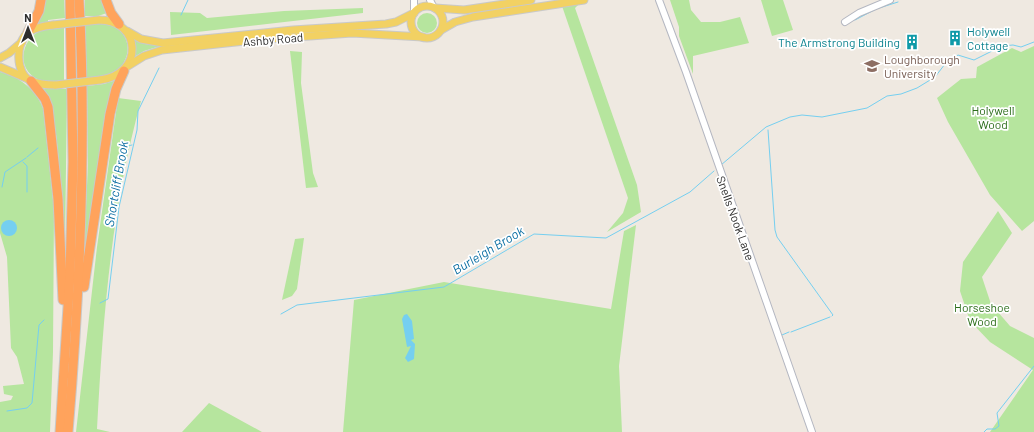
<svg xmlns="http://www.w3.org/2000/svg" width="1034" height="432" viewBox="0 0 1034 432" font-family="Barlow,sans-serif">
	<rect width="100%" height="100%" fill="#efe9e1"/>
	<!-- green -->
	<g fill="#b6e59e">
		<polygon points="43,0 64,0 65,18 48,20 48,23 33,27"/>
		<polygon points="85,0 102,0 107,13 98,16 85,16"/>
		<polygon points="670,0 689,0 691,10 701,22 720,22 740,17 749,43 693,56 693,74 679,36 679,27"/>
		<polygon points="761,0 783,0 793,30 772,36"/>
		<polygon points="575,3 578,5 575,8 637,185 641,212 607,232 623,213 628,198 562,6"/>
		<polygon points="363,8 363,13 171,35 170,12 200,13 207,18 284,11"/>
		<circle cx="427" cy="23" r="10"/>
		<path d="M104,23C123,26 134,45 124,62C123,65 122,68 119,70C110,78 97,77 86,78L85,25Z"/>
		<path d="M64,27V80C57,81 50,82 43,81C16,74 18,40 42,30C49,27 57,28 64,27Z"/>
		<polygon points="133,38 145,44 160,46 144,51 134,57"/>
		<polygon points="1034,46 1034,221 1022,231 990,195 948,122 937,98 961,79 976,78 977,67 1012,48 1021,52"/>
		<polygon points="290,51 302,52 301,83 313,173 318,187 306,188"/>
		<path d="M0,72C19,76 36,90 43,108L54,209L53,352L50,432H0V402L11,400L13,396L4,394L3,386L24,384L17,357L11,348L7,257L0,233Z"/>
		<polygon points="116,80 86,248 84,248 88,165 87,86 104,84"/>
		<path d="M43,89H67L65,244H63C61,211 61,112 43,89Z"/>
		<path d="M118,98L141,101C111,208 103,318 97,429L110,432H76L97,247Z"/>
		<polygon points="998,211 1012,233 982,277 991,304 1010,326 1034,338 1034,432 990,432 1033,370 990,342 970,321 960,291 963,262"/>
		<polygon points="636,225 619,366 622,432 343,432 354,300 444,282 611,309 624,231"/>
		<polygon points="304,238 297,289 292,296 282,300 295,239"/>
		<polygon points="209,403 262,432 176,432 182,432"/>
	</g>
	<!-- water -->
	<g fill="#75cff0">
		<circle cx="9" cy="228" r="8"/>
		<polygon points="407,314 412,321 414,339 411,340 415,344 414,359 408,362 405,358 411,346 407,347 402,319 404,315"/>
	</g>
	<g fill="none" stroke-linecap="round" stroke-linejoin="round">
		<!-- stream -->
		<g stroke="#75cff0" stroke-width="1">
			<polyline points="181,15 188,0"/>
			<polyline points="855,20 876,9 898,2"/>
			<polyline points="768,130 775,230 777,237 833,315 832,316"/>
			<polyline points="123,147 132,145"/>
			<polyline points="27,157 38,148"/>
			<polyline points="23,162 27,166 27,192"/>
			<polyline points="721,165 766,127 790,117 802,115 822,117 867,108 887,96 901,94 917,88 935,77 945,64 958,55 974,60 1002,46 1013,45 1021,47 1034,42"/>
			<polyline points="2,187 5,172 26,158"/>
			<polyline points="100,303 108,299 119,207 137,130 138,111 159,68"/>
			<polyline points="281,314 297,305 444,287 534,234 606,238 690,192 714,171"/>
			<polyline points="791,332 830,317"/>
			<polyline points="782,335 789,332"/>
			<polyline points="7,411 27,408 32,403 39,325 44,320"/>
			<polyline points="984,432 987,429 995,429 999,426 997,413 1034,366"/>
		</g>
		<!-- minor casing -->
		<g stroke="#b4b7c1" stroke-width="8">
			<g id="minor">
				<polyline points="414,0 414,13"/>
				<polyline points="430,0 434,8"/>
				<polyline points="659,0 686,72 812,432"/>
				<polyline points="845,22 859,13 890,0"/>
			</g>
		</g>
		<!-- major casing -->
		<g stroke="#c9c9c9" stroke-width="9">
			<g id="major">
				<circle cx="427" cy="22" r="16"/>
				<polyline points="435,8 464,10 531,0"/>
				<path d="M99,20C141,20 145,74 100,80"/>
				<path d="M53,25C45,26 36,27 29,32C15,41 15,74 31,81C39,85 48,85 56,85"/>
				<polyline points="441,30 455,22 473,17 584,0"/>
				<polyline points="127,31 141,39 163,43 293,30 386,24 396,22 414,13"/>
				<polyline points="0,58 9,53 22,42"/>
				<polyline points="128,66 144,56 162,50 254,40 352,33 423,37"/>
				<polyline points="0,67 26,78"/>
			</g>
		</g>
		<!-- highway casing -->
		<g stroke="#c9c9c9" stroke-width="11">
			<g id="highway">
				<polyline points="106,0 111,13 119,24"/>
				<polyline points="28,32 39,11 41,0"/>
				<polyline points="31,81 45,99 48,107 58,199 63,300"/>
				<polyline points="84,287 110,114 116,89 124,71"/>
				<polyline points="60,432 70,275 73,162 70,0"/>
				<path d="M68,432C80,289 87,144 79,0"/>
			</g>
		</g>
		<!-- minor -->
		<use href="#minor" stroke="#fff" stroke-width="6"/>
		<!-- major -->
		<use href="#major" stroke="#f2d163" stroke-width="7"/>
		<!-- highway -->
		<use href="#highway" stroke="#ffa35c" stroke-width="9"/>
		<!-- major-bridge casing -->
		<g stroke="#c9c9c9" stroke-width="9" stroke-linecap="butt">
			<g id="major-bridge">
				<polyline points="53,25 99,20"/>
				<polyline points="56,85 100,80"/>
			</g>
		</g>
		<!-- major-bridge -->
		<use href="#major-bridge" stroke="#f2d163" stroke-width="7"/>
	</g>
	<!-- icons -->
	<defs>
		<g id="building-bare" transform="scale(1.2)"><path d="M-4-6H4V6H1V3H-1V6H-4ZM-2.5-4.3h1.7v1.8h-1.7ZM.8-4.3h1.7v1.8H.8ZM-2.5-1h1.7V.8h-1.7ZM.8-1h1.7V.8H.8Z" fill="#0f9aa8" stroke="#fff" stroke-width="2.5" paint-order="stroke"/></g>
		<g id="university-bare" transform="scale(1.2)"><path d="M0-5L7-2L0 1L-7-2ZM-4 1L0 2.5L4 1V4Q0 6-4 4Z" fill="#8d6e63" stroke="#fff" stroke-width="2.5" paint-order="stroke"/></g>
	</defs>
	<g fill-rule="evenodd">
		<use href="#building-bare" x="955" y="38"/>
		<use href="#building-bare" x="912" y="42"/>
		<use href="#university-bare" x="872" y="66"/>
	</g>
	<g text-anchor="middle" dominant-baseline="central" stroke-width="3.5" stroke-linejoin="round" paint-order="stroke">
		<!-- culture labels -->
		<g font-size="12" fill="#0d838f" stroke="#fff" text-anchor="start">
			<text x="967" y="31">Holywell<tspan x="967" dy="14">Cottage</tspan></text>
			<text x="900" y="42" text-anchor="end">The Armstrong Building</text>
		</g>
		<!-- street labels -->
		<g font-size="12" fill="#2e2e2e" stroke="#fff">
			<text transform="translate(273 39) rotate(-5)">Ashby Road</text>
			<text transform="translate(736 218) rotate(70)">Snells Nook Lane</text>
		</g>
		<!-- education labels -->
		<g font-size="12" fill="#785e54" stroke="#fff" text-anchor="start">
			<text x="884" y="59">Loughborough<tspan x="884" dy="14">University</tspan></text>
		</g>
		<!-- park labels -->
		<g font-size="12" fill="#2c6e1b" stroke="#fff">
			<text x="993" y="110">Holywell<tspan x="993" dy="14">Wood</tspan></text>
			<text x="982" y="307">Horseshoe<tspan x="982" dy="14">Wood</tspan></text>
		</g>
		<!-- water labels -->
		<g font-size="13" font-style="italic" fill="#0d6fa3" stroke="#fff">
			<text transform="translate(116 184) rotate(-80)">Shortcliff Brook</text>
			<text transform="translate(488 250) rotate(-31)">Burleigh Brook</text>
		</g>
	</g>
	<!-- north arrow -->
	<g transform="translate(28 28)" stroke="#ffffff" stroke-width="3" paint-order="stroke">
	<path d="M0-3L7 15L0 10L-7 15Z" fill="#2e2e2e"/>
	<text y="-6" font-size="11" font-weight="bold" text-anchor="middle" fill="#2e2e2e">N</text>
	</g>
</svg>
